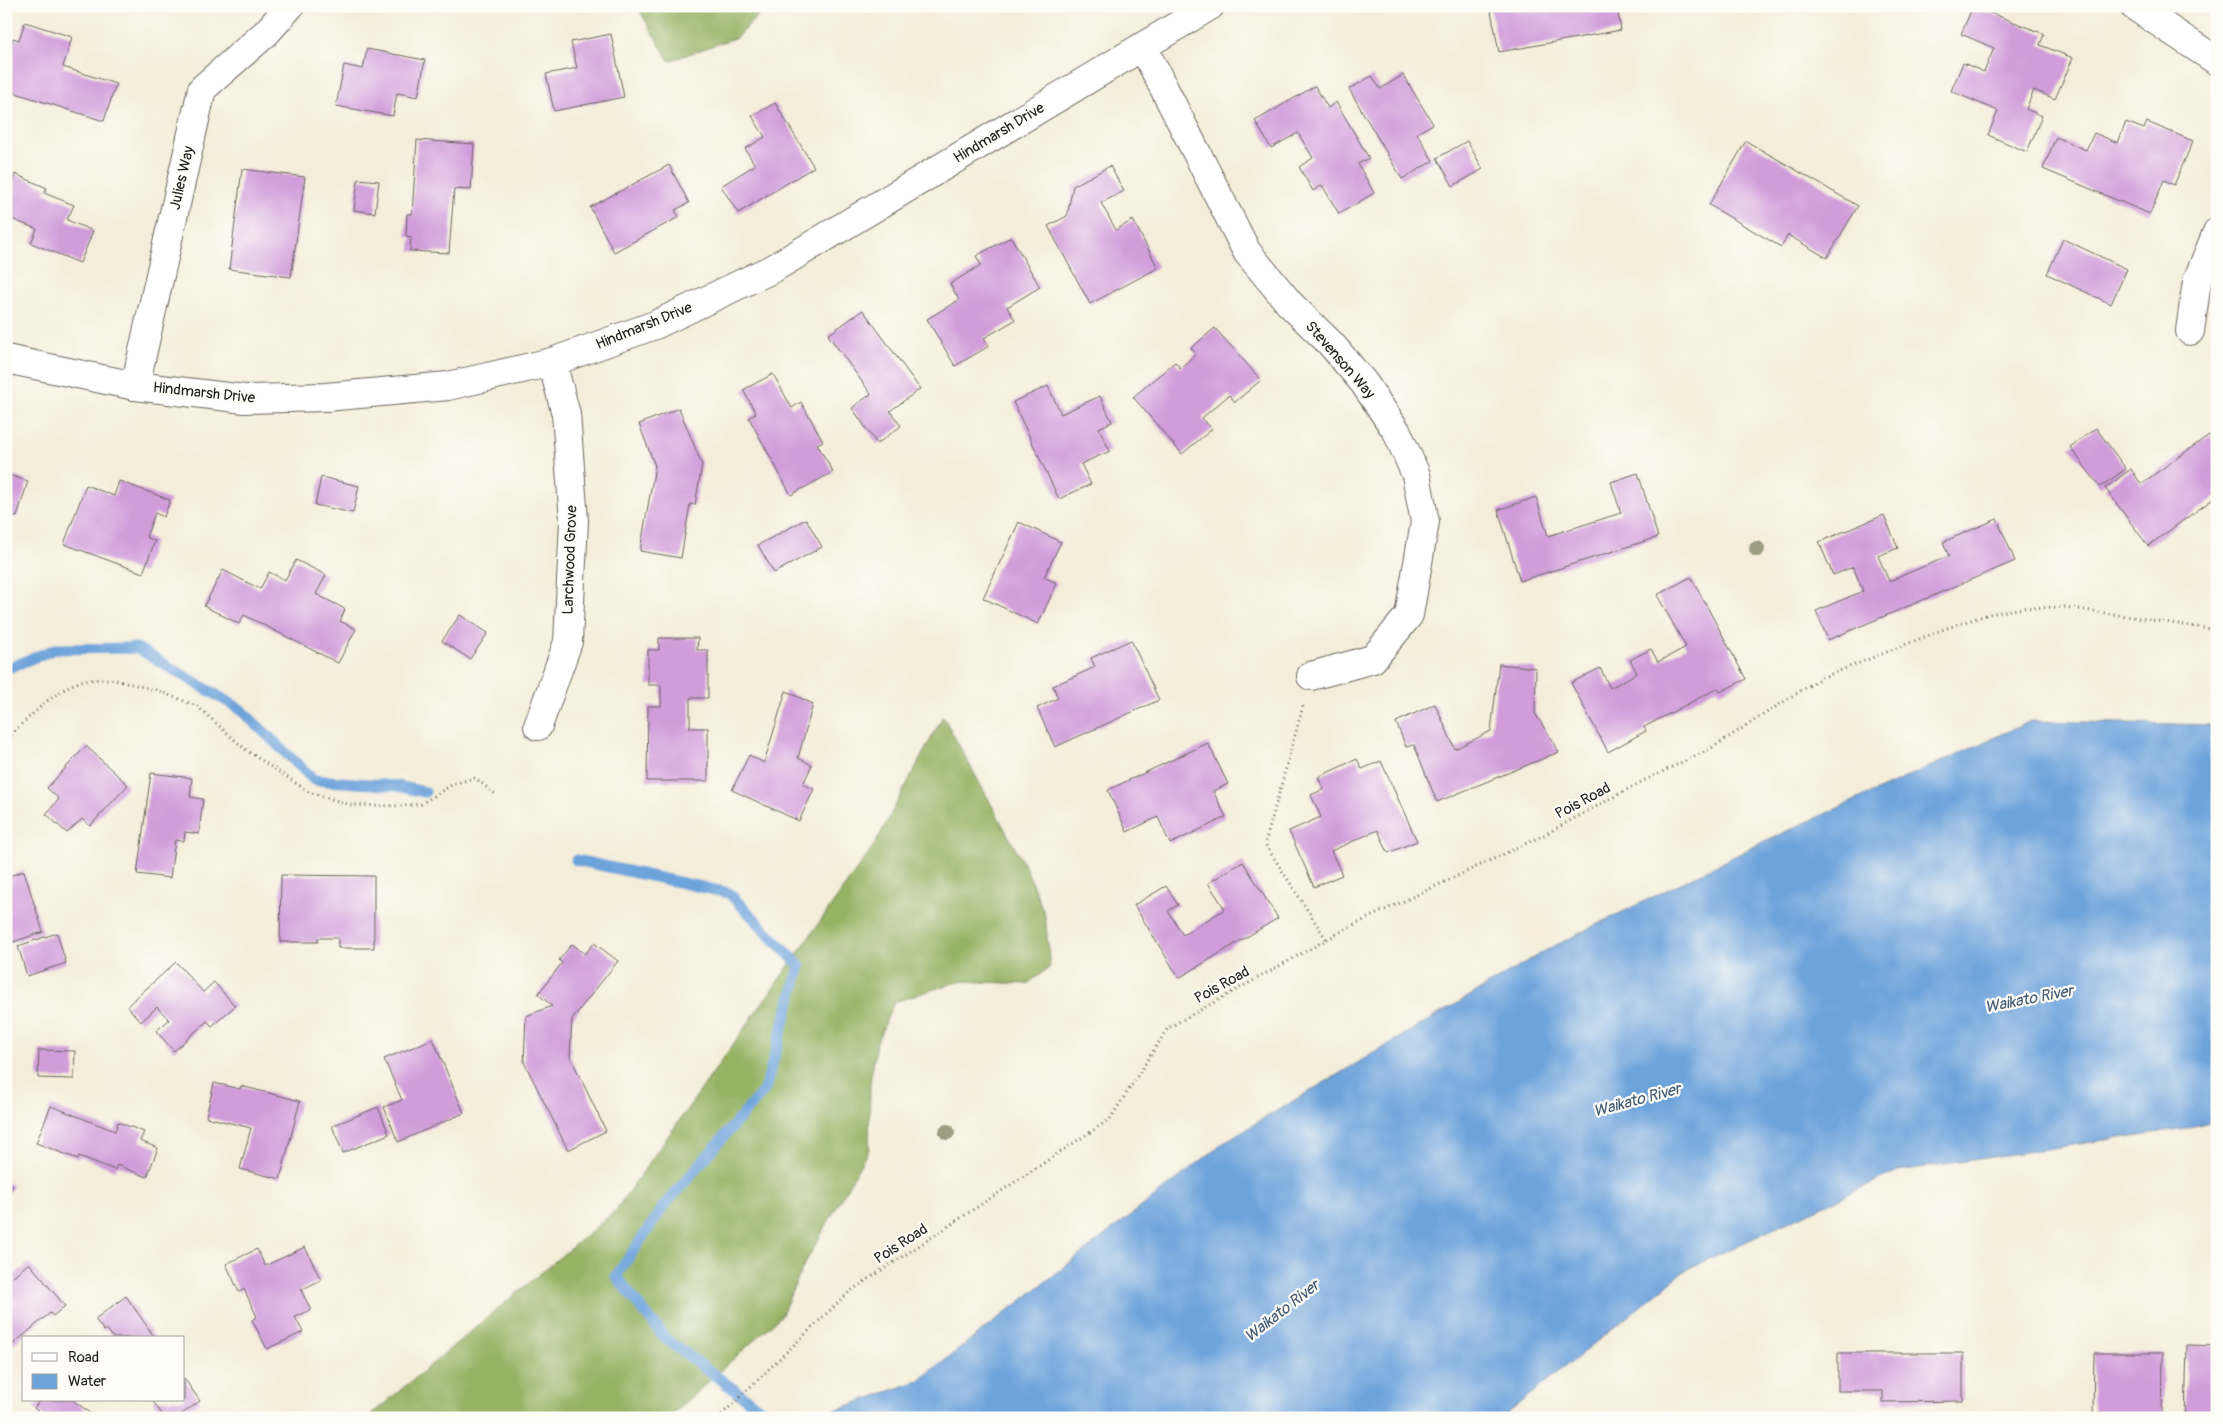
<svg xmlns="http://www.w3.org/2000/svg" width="2223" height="1424" viewBox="0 0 2223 1424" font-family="Pangolin,sans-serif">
	<rect width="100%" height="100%" fill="#fdfcf7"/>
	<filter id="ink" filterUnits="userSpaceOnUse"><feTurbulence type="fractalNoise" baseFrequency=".02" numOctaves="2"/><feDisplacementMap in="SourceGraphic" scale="10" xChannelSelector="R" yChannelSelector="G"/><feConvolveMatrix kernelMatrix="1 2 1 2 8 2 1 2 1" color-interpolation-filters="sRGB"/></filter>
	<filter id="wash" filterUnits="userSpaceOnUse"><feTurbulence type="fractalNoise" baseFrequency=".0096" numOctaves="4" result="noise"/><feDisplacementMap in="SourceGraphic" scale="20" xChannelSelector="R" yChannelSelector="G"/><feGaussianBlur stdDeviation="1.12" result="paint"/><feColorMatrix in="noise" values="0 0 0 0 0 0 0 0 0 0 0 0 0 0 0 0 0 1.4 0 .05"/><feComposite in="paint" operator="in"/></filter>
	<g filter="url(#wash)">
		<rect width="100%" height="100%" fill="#f4edd9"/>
		<!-- forest -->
		<g fill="#96b263" stroke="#596740">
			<polygon points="637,6 767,6 737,37 669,61"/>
			<polygon points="943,716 1026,868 1045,915 1050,967 1027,984 960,981 894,1002 877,1042 870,1082 869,1149 803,1267 781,1316 668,1418 367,1418 615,1211 875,844"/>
		</g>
		<!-- water -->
		<polygon fill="#6da3db" stroke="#44607c" points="2031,721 2217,725 2217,1120 2186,1128 1898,1171 1687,1269 1501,1418 813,1418 918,1381 1226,1141 1550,948 1767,840"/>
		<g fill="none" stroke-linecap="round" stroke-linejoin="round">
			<!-- stream -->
			<g stroke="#6da3db" stroke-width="11">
				<polyline points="6,669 55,649 137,648 240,709 314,780 397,786 425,792"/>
				<polyline points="576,860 729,893 800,966 765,1089 664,1206 616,1276 665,1338 772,1418"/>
			</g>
		</g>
		<g id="blocks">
			<!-- building -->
			<g fill="#d09cda">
				<polygon points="1490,6 1617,6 1621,30 1499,52"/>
				<polygon points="1973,6 2044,34 2040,45 2073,58 2055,99 2034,90 2026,109 2042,116 2027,152 1988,135 1998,111 1951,91 1963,63 1984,72 1994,48 1961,34"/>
				<polygon points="25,22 72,37 63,67 116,84 104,121 6,90 10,70 6,69 6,61 13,38 19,40"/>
				<polygon points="611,34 624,97 554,111 546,74 577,68 571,42"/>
				<polygon points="367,49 425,60 418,97 397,93 393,116 336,106 344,65 363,69"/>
				<polygon points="1403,75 1433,124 1417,133 1433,161 1402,179 1349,89 1372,76 1380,89"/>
				<polygon points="1315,86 1328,108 1336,102 1369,158 1358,164 1374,193 1339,214 1322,185 1313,191 1299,167 1313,158 1298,133 1271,148 1255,121"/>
				<polygon points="775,103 814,167 738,213 721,186 755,165 745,149 765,137 752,116"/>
				<polygon points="2126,122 2144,129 2147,122 2193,141 2174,185 2164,180 2150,214 2043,169 2056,137 2086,150 2094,133 2118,143"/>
				<polygon points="417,140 474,144 471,190 454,189 449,253 410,251 411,237 406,236 407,214 412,214"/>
				<polygon points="1467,141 1483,169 1453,186 1437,158"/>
				<polygon points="1746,141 1858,206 1827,258 1788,235 1781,247 1709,205"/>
				<polygon points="669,165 689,203 675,210 679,217 614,252 590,207"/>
				<polygon points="1110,166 1124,191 1101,203 1116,230 1133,220 1158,268 1090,304 1048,226 1067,216 1073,186"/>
				<polygon points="242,169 305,177 291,277 229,269"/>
				<polygon points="15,174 47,188 44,193 74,205 67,220 93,231 80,263 31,243 37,229 6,217 6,195"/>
				<polygon points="358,179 379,181 375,213 354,210"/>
				<polygon points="1011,237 1040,287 1007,307 1015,320 984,338 989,346 955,366 927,319 959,300 950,284 981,265 976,256"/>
				<polygon points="2063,239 2127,269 2111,304 2047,274"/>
				<polygon points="863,310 920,389 890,411 901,426 877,444 852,408 871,394 828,335"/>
				<polygon points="1215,328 1261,380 1235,402 1229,395 1202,418 1212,429 1182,454 1133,397 1175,362 1180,368 1196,354 1191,348"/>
				<polygon points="773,374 792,408 801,402 823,441 817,444 833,472 791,495 749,418 756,413 743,390"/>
				<polygon points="1048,386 1061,414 1100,396 1112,422 1099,428 1110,451 1081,464 1091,484 1059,499 1013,402"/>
				<polygon points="679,408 702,465 695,505 690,504 681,558 640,551 655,466 639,424"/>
				<polygon points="2096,428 2126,469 2100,487 2070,447"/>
				<polygon points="2209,435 2217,446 2217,496 2148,546 2105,488 2131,469 2141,484"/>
				<polygon points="1638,473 1658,537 1520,581 1498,510 1536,497 1548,536 1621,513 1611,482"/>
				<polygon points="6,474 28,481 17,517 6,514"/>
				<polygon points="321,477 359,486 353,513 315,505"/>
				<polygon points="119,481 170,500 164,517 155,513 146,537 155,541 143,573 64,544 86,485 114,496"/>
				<polygon points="1884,515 1898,548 1878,556 1889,581 1949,556 1943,542 1997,519 2015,561 1828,640 1816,611 1863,591 1853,567 1833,575 1819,542"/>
				<polygon points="806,519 822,547 774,573 758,545"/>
				<polygon points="1019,522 1061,542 1044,577 1057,583 1038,624 983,598"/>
				<polygon points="296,560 326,575 316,594 345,609 340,621 356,629 338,663 244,615 239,624 204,606 223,570 260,589 269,572 285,580"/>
				<polygon points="1691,577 1746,679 1720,692 1718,688 1644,727 1646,731 1608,752 1571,683 1600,668 1610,688 1637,673 1630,660 1651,649 1658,662 1686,647 1657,595"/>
				<polygon points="460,615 488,633 470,659 442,641"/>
				<polygon points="659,638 698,638 697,650 708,650 708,698 690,698 690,728 708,728 708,781 647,781 648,706 661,706 661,685 648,685 648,650 659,650"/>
				<polygon points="1131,640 1159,700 1055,747 1037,708 1058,698 1053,686 1095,667 1091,658"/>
				<polygon points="1499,664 1536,668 1535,713 1559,752 1437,802 1414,745 1406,747 1396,722 1435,704 1455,749 1491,731"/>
				<polygon points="786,691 813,704 798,758 812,765 803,784 814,789 799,821 732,790 749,755 764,763"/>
				<polygon points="1208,743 1228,784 1213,791 1226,817 1170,844 1158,817 1127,832 1108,790"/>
				<polygon points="86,746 128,785 90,826 82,819 67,833 46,814 59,799 47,788"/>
				<polygon points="1357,759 1362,769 1381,761 1417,841 1388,853 1378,830 1331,851 1342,875 1314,887 1289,831 1321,817 1311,795 1324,789 1318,777"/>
				<polygon points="151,773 192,778 190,797 203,799 199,834 185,832 184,841 175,840 170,878 137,874"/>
				<polygon points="1243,862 1278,918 1179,978 1134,905 1166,886 1178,905 1168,911 1183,935 1225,909 1208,883"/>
				<polygon points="24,871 43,932 7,944 6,877"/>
				<polygon points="281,875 374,876 374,948 338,948 338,938 318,938 318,942 280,942"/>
				<polygon points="57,933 66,963 27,976 18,946"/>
				<polygon points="594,943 618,961 572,1019 570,1056 606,1131 568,1150 524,1062 526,1016 552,1006 538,994 562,963 559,960 572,944 585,954"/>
				<polygon points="176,962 203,992 214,982 235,1006 212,1026 207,1021 174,1051 156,1031 169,1020 157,1007 141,1022 127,1006"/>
				<polygon points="433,1039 464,1113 398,1142 384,1107 402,1100 384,1059"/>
				<polygon points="39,1050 75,1051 74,1079 38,1078"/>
				<polygon points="214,1083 240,1089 241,1086 300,1101 280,1179 240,1169 251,1128 206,1117"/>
				<polygon points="51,1106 115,1131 118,1122 144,1132 140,1141 158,1148 147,1177 117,1165 115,1170 79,1156 78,1159 36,1143"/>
				<polygon points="378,1107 389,1134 343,1153 332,1126"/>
				<polygon points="6,1182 13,1186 6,1197"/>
				<polygon points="305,1247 321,1280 301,1290 311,1310 295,1317 303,1332 267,1349 252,1320 257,1317 244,1289 239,1292 226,1264 257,1249 265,1266"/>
				<polygon points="29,1263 65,1306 53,1316 50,1313 6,1350 6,1282"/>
				<polygon points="126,1296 155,1338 113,1338 107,1329 104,1331 95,1319"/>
				<polygon points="2187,1345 2217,1346 2217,1418 2185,1418"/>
				<polygon points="1838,1353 1963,1353 1963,1401 1883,1402 1883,1391 1838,1391"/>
				<polygon points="2094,1353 2163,1353 2162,1418 2093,1418"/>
				<polygon points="184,1378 200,1401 176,1418 165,1418 152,1400 184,1400"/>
				<polygon points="40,1400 73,1400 96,1418 46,1418 34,1408"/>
			</g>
		</g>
	</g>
	<g filter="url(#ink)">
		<use href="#blocks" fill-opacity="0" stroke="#68655e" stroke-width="1"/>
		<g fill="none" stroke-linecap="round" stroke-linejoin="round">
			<!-- street casing -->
			<g stroke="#68655e" stroke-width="30">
				<g id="street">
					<polyline points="2134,6 2217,61"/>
					<polyline points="1143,47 1247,252 1290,304 1331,344 1364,383 1397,432 1416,475 1425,522 1409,615 1373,659 1311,676"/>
					<polyline points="2190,331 2197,281 2217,232"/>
					<polyline points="6,359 135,386 245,399 326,397 448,386 552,362 655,325 774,268 1210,6"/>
					<polyline points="135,386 202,89 266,33 290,6"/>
					<polyline points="538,726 568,642 574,521 566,414 552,362"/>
				</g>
			</g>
			<!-- path -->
			<g stroke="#68655e" stroke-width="3" stroke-dasharray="1 4" stroke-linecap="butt">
				<polyline points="1303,706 1265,844 1326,939"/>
				<polyline points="6,744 16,729 47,701 69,686 84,680 111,679 156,690 197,706 246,750 309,792 351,805 402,806 421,804 453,784 475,778 495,794"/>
				<polyline points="718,1418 849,1292 1110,1119 1168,1028 1351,926 1542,836 1643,781 1710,749 1819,679 1947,628 1989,614 2023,608 2065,607 2217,630"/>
			</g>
			<!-- street -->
			<use href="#street" stroke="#fff" stroke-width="28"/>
		</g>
		<!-- trees -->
		<g fill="#9c9d82">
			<circle cx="1757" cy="549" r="8"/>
			<circle cx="947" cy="1132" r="8"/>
		</g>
	</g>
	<g text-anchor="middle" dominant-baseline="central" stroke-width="4.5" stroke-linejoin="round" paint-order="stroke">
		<!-- street labels -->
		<g font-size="15" fill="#1c1c1c" stroke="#fdfcf7">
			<text transform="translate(999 133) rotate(-31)">Hindmarsh Drive</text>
			<text transform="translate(182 178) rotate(-77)">Julies Way</text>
			<text transform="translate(644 326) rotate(-22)">Hindmarsh Drive</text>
			<text transform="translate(1340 360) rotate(49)">Stevenson Way</text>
			<text transform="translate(204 393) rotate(6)">Hindmarsh Drive</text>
			<text transform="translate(570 560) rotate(-88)">Larchwood Grove</text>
			<text transform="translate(1583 801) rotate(-28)">Pois Road</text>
			<text transform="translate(1222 985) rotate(-29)">Pois Road</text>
			<text transform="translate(901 1244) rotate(-33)">Pois Road</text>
		</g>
		<!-- water labels -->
		<g font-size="16" font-style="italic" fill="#405972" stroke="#fdfcf7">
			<text transform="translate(2029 999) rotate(-11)">Waikato River</text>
			<text transform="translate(1637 1100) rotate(-15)">Waikato River</text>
			<text transform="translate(1282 1311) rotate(-38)">Waikato River</text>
		</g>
	</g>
	<!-- margin -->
	<rect width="2223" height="1424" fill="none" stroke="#fdfcf7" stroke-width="25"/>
	<!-- legend -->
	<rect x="22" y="1336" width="162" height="65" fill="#fdfcf7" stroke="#a3a29f"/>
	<rect x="32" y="1353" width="25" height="8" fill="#ffffff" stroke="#a3a29f"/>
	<text x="68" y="1362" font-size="15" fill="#1c1c1c">Road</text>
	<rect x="32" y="1374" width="25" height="15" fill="#6da3db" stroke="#a3a29f"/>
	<text x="68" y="1386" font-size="15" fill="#1c1c1c">Water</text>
</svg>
